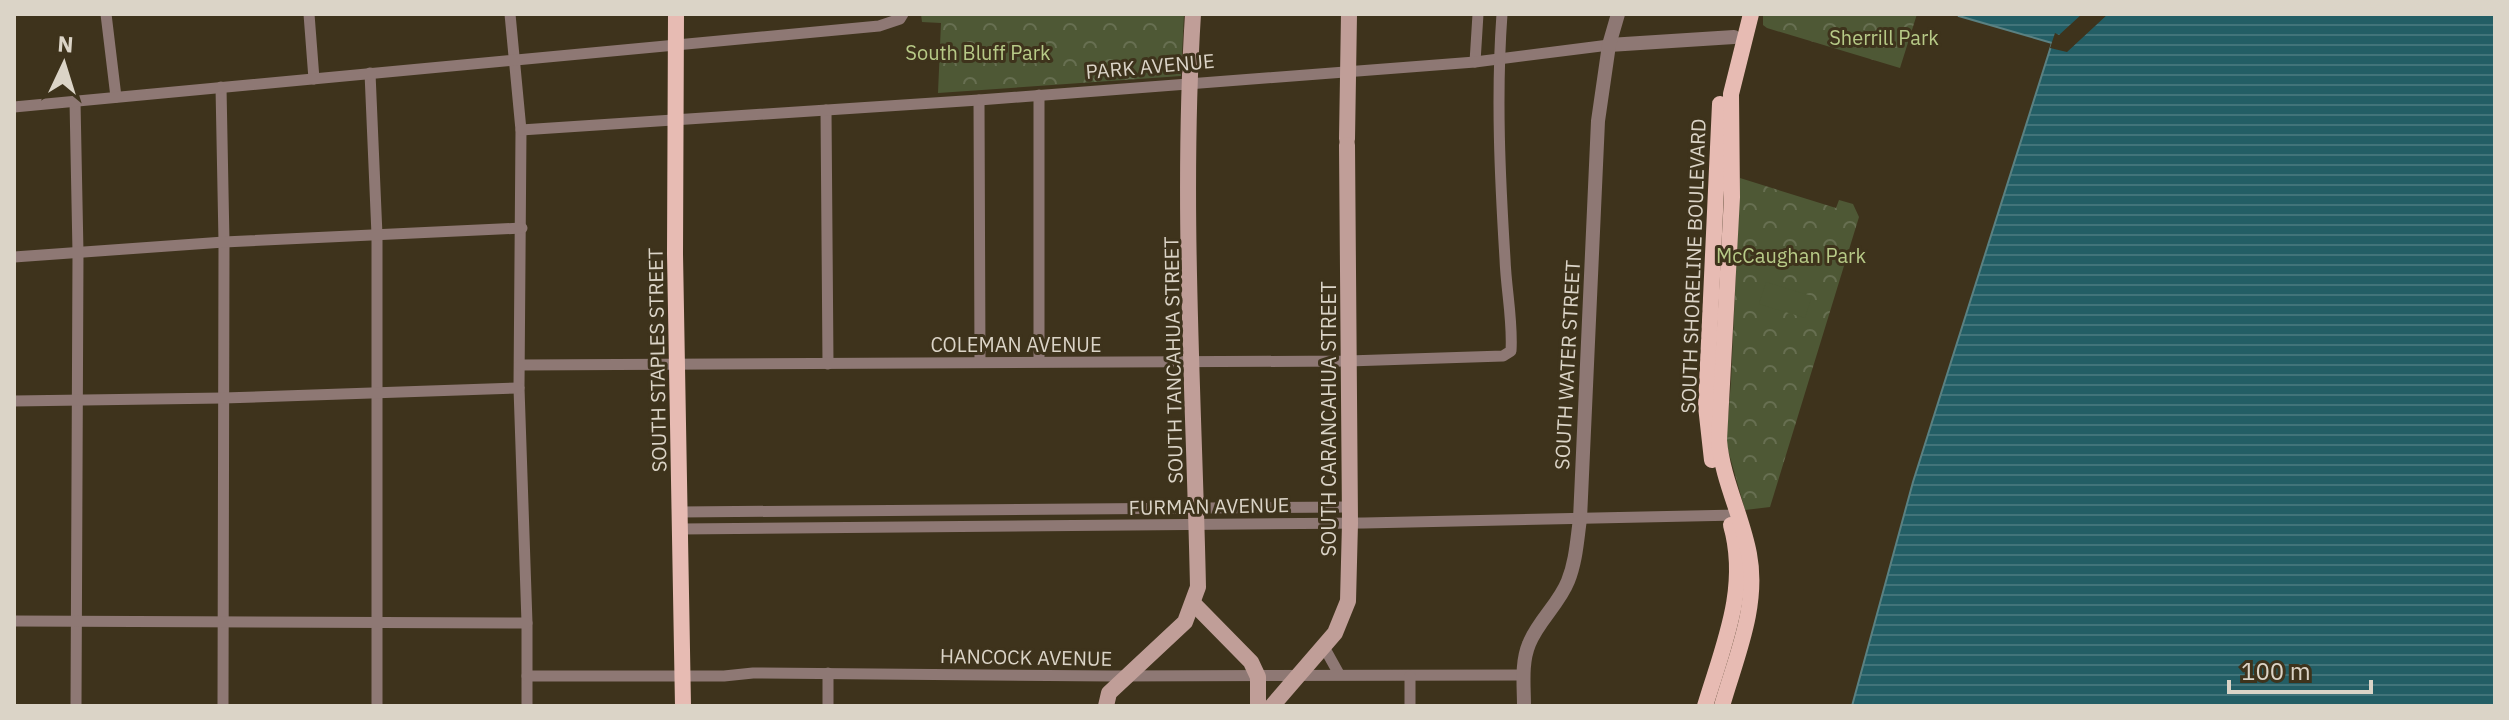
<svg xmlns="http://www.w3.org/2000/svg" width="2509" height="720" viewBox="0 0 2509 720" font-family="'IBM Plex Sans',sans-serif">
	<defs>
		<pattern id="park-crowns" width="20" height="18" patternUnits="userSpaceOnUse" patternTransform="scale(2)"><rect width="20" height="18" fill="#4e5835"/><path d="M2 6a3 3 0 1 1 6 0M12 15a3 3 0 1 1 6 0" fill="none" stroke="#676f51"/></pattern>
		<pattern id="water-rules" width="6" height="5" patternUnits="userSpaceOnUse" patternTransform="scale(2)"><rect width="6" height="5" fill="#235e65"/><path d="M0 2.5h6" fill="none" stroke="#42747a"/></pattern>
	</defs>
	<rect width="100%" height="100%" fill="#3e331c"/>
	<!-- park -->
	<g fill="url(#park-crowns)">
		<polygon points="921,14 1184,14 1181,76 938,93 941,23 922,22"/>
		<polygon points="1759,14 1917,14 1900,68 1767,28 1763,25 1763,16"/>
		<polygon points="1740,178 1836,208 1839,200 1853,204 1859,217 1770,507 1745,510 1726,443 1731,382"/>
	</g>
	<!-- pitch -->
	<polygon fill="#4e5835" points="1766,282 1812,296 1805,318 1759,304"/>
	<!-- water -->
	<polygon fill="url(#water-rules)" stroke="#5a8182" stroke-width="2" points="1960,14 2495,14 2495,706 1852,706 1913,482 2052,43 1959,16"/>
	<!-- pier -->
	<polygon fill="#3e331c" points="2082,14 2108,14 2067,52 2050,48 2055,33 2059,35"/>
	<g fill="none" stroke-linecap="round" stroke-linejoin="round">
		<!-- minor -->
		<g stroke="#8e7874" stroke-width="11">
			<polyline points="106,14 116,97"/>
			<polyline points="309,14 314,79"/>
			<polyline points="510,14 521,130 519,388 527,623 527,706"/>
			<polyline points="1475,62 1478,14"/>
			<polyline points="370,73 377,235 377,706"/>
			<polyline points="221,87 224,242 223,706"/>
			<polyline points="1039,95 1039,361"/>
			<polyline points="979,100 980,362"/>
			<polyline points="75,101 78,253 76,706"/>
			<polyline points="14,107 879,26 900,19 903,14"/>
			<polyline points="826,110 828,364"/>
			<polyline points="521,130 979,100 1475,62 1609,45"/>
			<polyline points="14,257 224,242 522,228"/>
			<path d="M520,365L1348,361L1503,356L1511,351C1513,321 1506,289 1505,259C1500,178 1496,96 1502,14"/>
			<polyline points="14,401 223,398 519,388"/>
			<polyline points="680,512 1350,507"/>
			<polyline points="681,529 1364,523 1738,515"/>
			<polyline points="14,621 527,623"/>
			<polyline points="1324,647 1339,674"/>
			<polyline points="828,673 828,706"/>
			<polyline points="527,676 724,676 753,673 1111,676 1524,675"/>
			<polyline points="1410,676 1410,706"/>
		</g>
		<!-- tertiary -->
		<g stroke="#8e7874" stroke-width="14">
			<polyline points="1609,45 1734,37"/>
			<path d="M1524,706C1524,686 1521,663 1529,644C1538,621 1559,604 1568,581C1576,561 1577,540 1580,519L1598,121L1609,45L1618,14"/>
		</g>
		<!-- secondary -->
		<g stroke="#c09e98" stroke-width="16">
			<polyline points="1347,139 1349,14"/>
			<polyline points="1194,604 1251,662 1258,677 1258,706"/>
			<path d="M1106,706L1109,693L1185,622L1198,587C1194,397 1181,205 1193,14"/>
			<polyline points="1272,706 1335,633 1348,601 1350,523 1347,145"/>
		</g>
		<!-- primary -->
		<g stroke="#e7bbb3" stroke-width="16">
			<polyline points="676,14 675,254 683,706"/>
			<polyline points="1712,460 1706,406 1720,104"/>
			<path d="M1705,706C1723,646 1749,588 1731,525"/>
			<path d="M1722,706C1736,657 1759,606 1749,554C1742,516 1722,479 1719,440L1732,197L1731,94L1751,14"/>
		</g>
	</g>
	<g text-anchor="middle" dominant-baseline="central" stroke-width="6" stroke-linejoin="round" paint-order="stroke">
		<!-- park labels -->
		<g font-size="20" fill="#b7ca87" stroke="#3e331c">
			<text x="1884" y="37">Sherrill Park</text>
			<text x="978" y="52">South Bluff Park</text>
			<text x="1791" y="255">McCaughan Park</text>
		</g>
		<!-- street labels -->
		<g font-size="20" fill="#dbd4c7" stroke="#3e331c">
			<text transform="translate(1150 66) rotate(-5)">PARK AVENUE</text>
			<text transform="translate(1693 266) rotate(-88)">SOUTH SHORELINE BOULEVARD</text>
			<text x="1016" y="344">COLEMAN AVENUE</text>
			<text transform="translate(657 360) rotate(-91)">SOUTH STAPLES STREET</text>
			<text transform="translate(1173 360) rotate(-91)">SOUTH TANCAHUA STREET</text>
			<text transform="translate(1567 365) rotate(-87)">SOUTH WATER STREET</text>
			<text transform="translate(1328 419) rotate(-90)">SOUTH CARANCAHUA STREET</text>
			<text transform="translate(1209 506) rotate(-1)">FURMAN AVENUE</text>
			<text transform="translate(1026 657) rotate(1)">HANCOCK AVENUE</text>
		</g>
	</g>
	<!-- border -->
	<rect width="2509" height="720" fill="none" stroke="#dbd4c7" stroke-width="32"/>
	<!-- north arrow -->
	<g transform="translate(64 64) rotate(4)" stroke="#3e331c" stroke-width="6" paint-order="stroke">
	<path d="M0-6L14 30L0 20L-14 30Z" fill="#dbd4c7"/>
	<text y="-12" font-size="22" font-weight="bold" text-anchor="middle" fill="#dbd4c7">N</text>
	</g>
	<!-- scale -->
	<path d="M2229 680v12h142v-12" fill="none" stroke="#dbd4c7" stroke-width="4"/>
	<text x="2241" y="680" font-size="24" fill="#dbd4c7" stroke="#3e331c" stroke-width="6" paint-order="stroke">100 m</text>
</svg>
